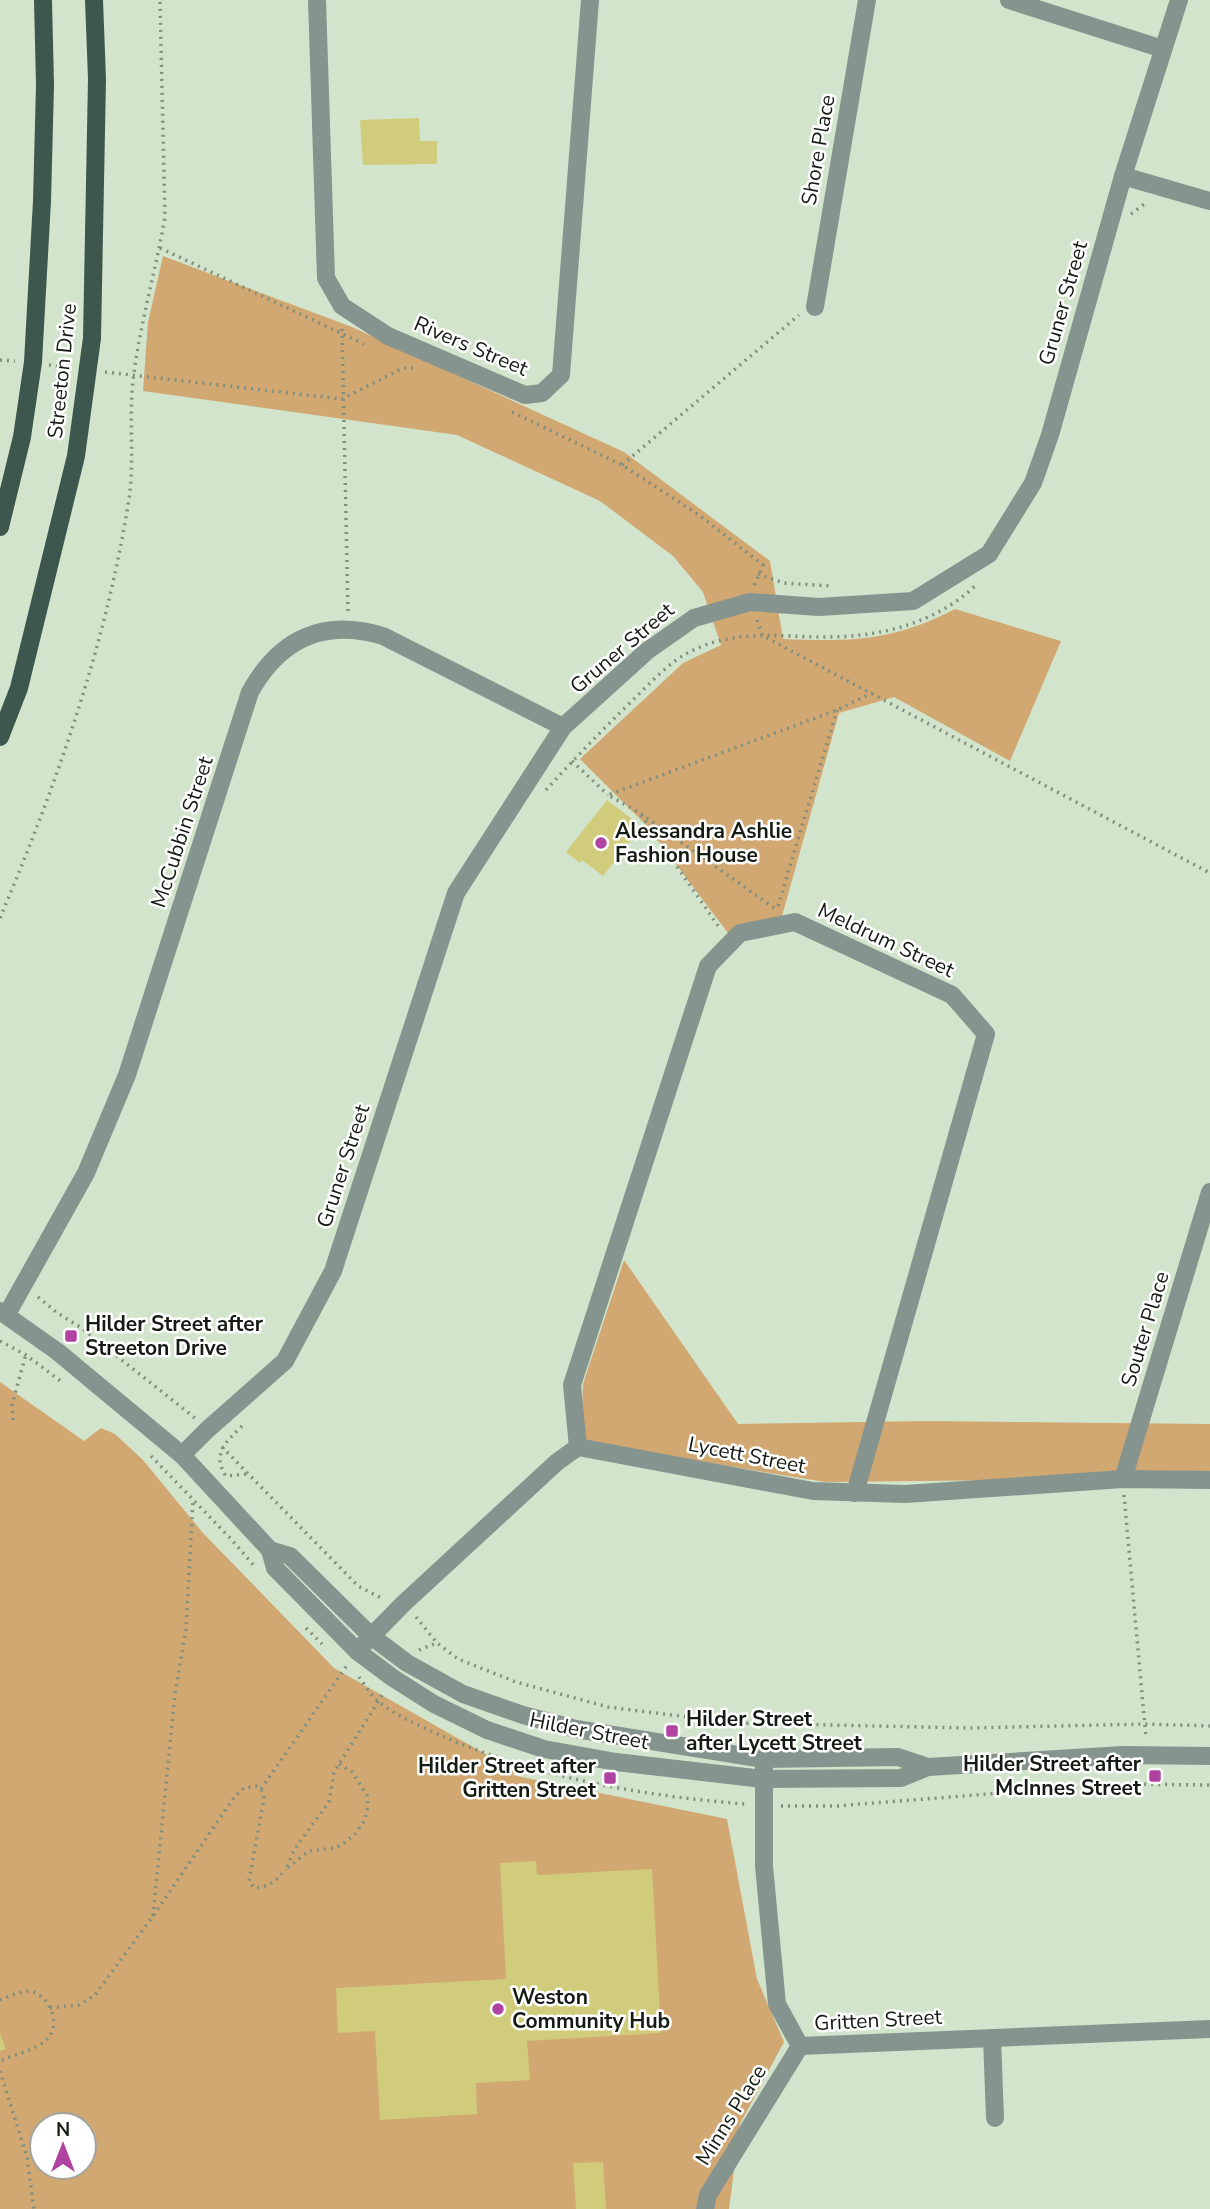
<svg xmlns="http://www.w3.org/2000/svg" width="1210" height="2209" viewBox="0 0 1210 2209" font-family="'Nunito Sans',sans-serif">
	<rect width="100%" height="100%" fill="#d2e5cc"/>
	<!-- green -->
	<g fill="#d1a772" fill-rule="evenodd">
		<path d="M163,256L352,327L624,452L770,561L783,639C850,642 894,641 955,609L1061,641L1010,761L894,697L839,713L782,916L728,933L646,825L580,759L683,663L721,645L703,592L673,556L600,501L457,435L143,391L148,322Z"/>
		<polygon points="624,1260 738,1424 929,1421 1210,1424 1210,1478 825,1482 581,1442 583,1384"/>
		<path d="M0,1382L84,1441L101,1428L115,1434L143,1460L203,1533L334,1668L517,1772L512,1775L727,1819L757,1979L784,2042L740,2124L729,2209H0ZM42,2125H84V2167H42Z"/>
	</g>
	<!-- building -->
	<g fill="#d1cc7b">
		<polygon points="419,118 420,141 437,141 437,164 363,165 360,120"/>
		<polygon points="607,800 636,822 629,830 636,834 603,876 582,860 580,863 566,852"/>
		<polygon points="536,1861 537,1875 652,1869 661,2033 527,2041 530,2080 476,2083 477,2114 380,2120 375,2031 338,2033 336,1988 506,1979 500,1863"/>
		<polygon points="0,2033 6,2049 0,2051"/>
		<polygon points="603,2162 606,2209 576,2209 573,2163"/>
	</g>
	<g fill="none" stroke-linecap="round" stroke-linejoin="round">
		<!-- path -->
		<g stroke="#818f7d" stroke-width="3.5" stroke-dasharray="2 5" stroke-linecap="butt">
			<polyline points="1131,214 1147,202"/>
			<polyline points="160,248 364,344"/>
			<polyline points="342,329 348,612"/>
			<polyline points="0,360 15,361"/>
			<polyline points="49,365 69,368"/>
			<polyline points="105,372 342,399 403,368 413,368"/>
			<polyline points="512,412 622,465 699,515 763,565 754,586"/>
			<polyline points="622,465 799,315"/>
			<polyline points="758,574 784,583 831,586"/>
			<polyline points="757,620 763,636 1210,873"/>
			<polyline points="572,761 608,795"/>
			<path d="M546,790C576,757 607,725 639,694C657,676 674,658 698,648C736,631 778,636 819,637C876,638 935,625 977,584"/>
			<polyline points="641,815 721,930"/>
			<polyline points="778,906 837,710"/>
			<polyline points="774,908 640,813 608,795 837,710 872,693"/>
			<path d="M0,918C57,783 106,645 129,499C135,458 128,414 134,373C141,320 156,269 165,217L160,0"/>
			<polyline points="38,1297 56,1312 80,1327 195,1418"/>
			<polyline points="0,1341 26,1355 62,1382"/>
			<polyline points="13,1420 12,1405 26,1354"/>
			<path d="M242,1426C227,1441 211,1454 226,1476L248,1474"/>
			<polyline points="222,1447 358,1586 383,1599"/>
			<polyline points="151,1456 231,1539 256,1568"/>
			<polyline points="1124,1495 1146,1738"/>
			<polyline points="416,1617 437,1643 458,1659 516,1682 608,1707 736,1723 970,1728 1145,1724 1210,1726"/>
			<polyline points="306,1628 322,1644"/>
			<polyline points="419,1650 437,1643"/>
			<path d="M359,1677C365,1685 371,1696 379,1702C396,1716 420,1726 440,1735C535,1777 642,1796 745,1804"/>
			<polyline points="339,1764 352,1772 367,1795 368,1806 365,1820 356,1833 342,1845 333,1848 309,1851 286,1869 294,1850 329,1802 334,1773 339,1764 378,1702 383,1693"/>
			<polyline points="261,1789 348,1664"/>
			<polyline points="781,1806 836,1806 1114,1784 1210,1785"/>
			<polyline points="153,1916 175,1694 186,1629 193,1500"/>
			<path d="M0,2000C8,1997 18,1992 26,1991C49,1991 64,2026 45,2041C34,2050 14,2055 0,2061"/>
			<path d="M50,2008L79,2005L95,1995L153,1916L235,1796L244,1788L256,1786L261,1789L264,1798L249,1881L254,1888C270,1887 276,1881 286,1869"/>
			<polyline points="0,2071 27,2157 34,2209"/>
		</g>
		<!-- minor -->
		<g stroke="#86948f" stroke-width="18">
			<polyline points="317,0 326,278 342,306 388,336 525,395 542,393 561,375 590,0"/>
			<polyline points="1009,0 1163,49"/>
			<polyline points="1123,176 1210,201"/>
			<polyline points="815,307 867,0"/>
			<path d="M7,1314L86,1173L127,1075L250,692C280,638 324,618 383,636L563,727"/>
			<polyline points="578,1447 572,1385 708,966 740,933 795,922 952,995 986,1034 855,1493"/>
			<polyline points="182,1455 207,1430 285,1361 333,1271 456,893 563,727 647,651 694,618 750,602 819,607 913,601 989,554 1033,483 1050,435 1123,176 1179,0"/>
			<polyline points="1123,1479 1210,1192"/>
			<polyline points="357,1651 403,1604 557,1462 578,1447 813,1491 905,1494 1123,1479 1210,1480"/>
			<polyline points="764,1759 764,1866 777,2004 800,2046 1210,2029"/>
			<polyline points="992,2038 995,2118"/>
			<polyline points="705,2209 708,2195 800,2046"/>
		</g>
		<!-- tertiary -->
		<g stroke="#86948f" stroke-width="18">
			<polyline points="0,1311 58,1352 182,1455 270,1550 290,1556 371,1636 407,1663 463,1694 523,1715 576,1729 764,1759 898,1757 928,1767"/>
			<polyline points="270,1550 275,1568 357,1651 393,1678 434,1704 487,1730 544,1749 616,1762 763,1779 901,1778 928,1767 1123,1755 1210,1756"/>
		</g>
		<!-- primary -->
		<g stroke="#3e574e" stroke-width="18">
			<polyline points="0,527 22,437 33,362 42,201 45,85 43,0"/>
			<polyline points="0,737 19,688 76,456 92,338 97,79 94,0"/>
		</g>
	</g>
	<!-- markers -->
	<g fill="#b043a2" stroke="#fff" stroke-width="2.5">
		<circle cx="601" cy="843" r="7"/>
		<rect x="64" y="1329" width="14" height="14" rx="3.5"/>
		<rect x="665" y="1724" width="14" height="14" rx="3.5"/>
		<rect x="1148" y="1769" width="14" height="14" rx="3.5"/>
		<rect x="603" y="1771" width="14" height="14" rx="3.5"/>
		<circle cx="498" cy="2009" r="7"/>
	</g>
	<g text-anchor="middle" dominant-baseline="central" stroke-width="5" stroke-linejoin="round" paint-order="stroke">
		<!-- street labels -->
		<g font-size="21" fill="#141b12" stroke="#fff">
			<text transform="translate(818 150) rotate(-80)">Shore Place</text>
			<text transform="translate(1063 303) rotate(-74)">Gruner Street</text>
			<text transform="translate(471 346) rotate(23)">Rivers Street</text>
			<text transform="translate(62 371) rotate(-84)">Streeton Drive</text>
			<text transform="translate(622 648) rotate(-40)">Gruner Street</text>
			<text transform="translate(182 832) rotate(-72)">McCubbin Street</text>
			<text transform="translate(886 940) rotate(25)">Meldrum Street</text>
			<text transform="translate(343 1166) rotate(-72)">Gruner Street</text>
			<text transform="translate(1145 1329) rotate(-73)">Souter Place</text>
			<text transform="translate(747 1455) rotate(11)">Lycett Street</text>
			<text transform="translate(589 1731) rotate(11)">Hilder Street</text>
			<text transform="translate(878 2020) rotate(-3)">Gritten Street</text>
			<text transform="translate(731 2115) rotate(-58)">Minns Place</text>
		</g>
		<!-- poi labels -->
		<g font-size="21" font-weight="bold" fill="#141b12" stroke="#fff" text-anchor="start">
			<text x="615" y="831">Alessandra Ashlie<tspan x="615" dy="24">Fashion House</tspan></text>
			<text x="85" y="1324">Hilder Street after<tspan x="85" dy="24">Streeton Drive</tspan></text>
			<text x="686" y="1719">Hilder Street<tspan x="686" dy="24">after Lycett Street</tspan></text>
			<text x="1141" y="1764" text-anchor="end">Hilder Street after<tspan x="1141" dy="24">McInnes Street</tspan></text>
			<text x="596" y="1766" text-anchor="end">Hilder Street after<tspan x="596" dy="24">Gritten Street</tspan></text>
			<text x="512" y="1997">Weston<tspan x="512" dy="24">Community Hub</tspan></text>
		</g>
	</g>
	<!-- north arrow -->
	<g transform="translate(63 2146)"><circle r="33" fill="#ffffff" stroke="#a1a4a0" stroke-width="2"/>
	<path d="M0-5L12 26L0 18L-12 26Z" fill="#b043a2"/>
	<text y="-10" font-size="19" font-weight="bold" text-anchor="middle" fill="#141b12">N</text>
	</g>
</svg>
